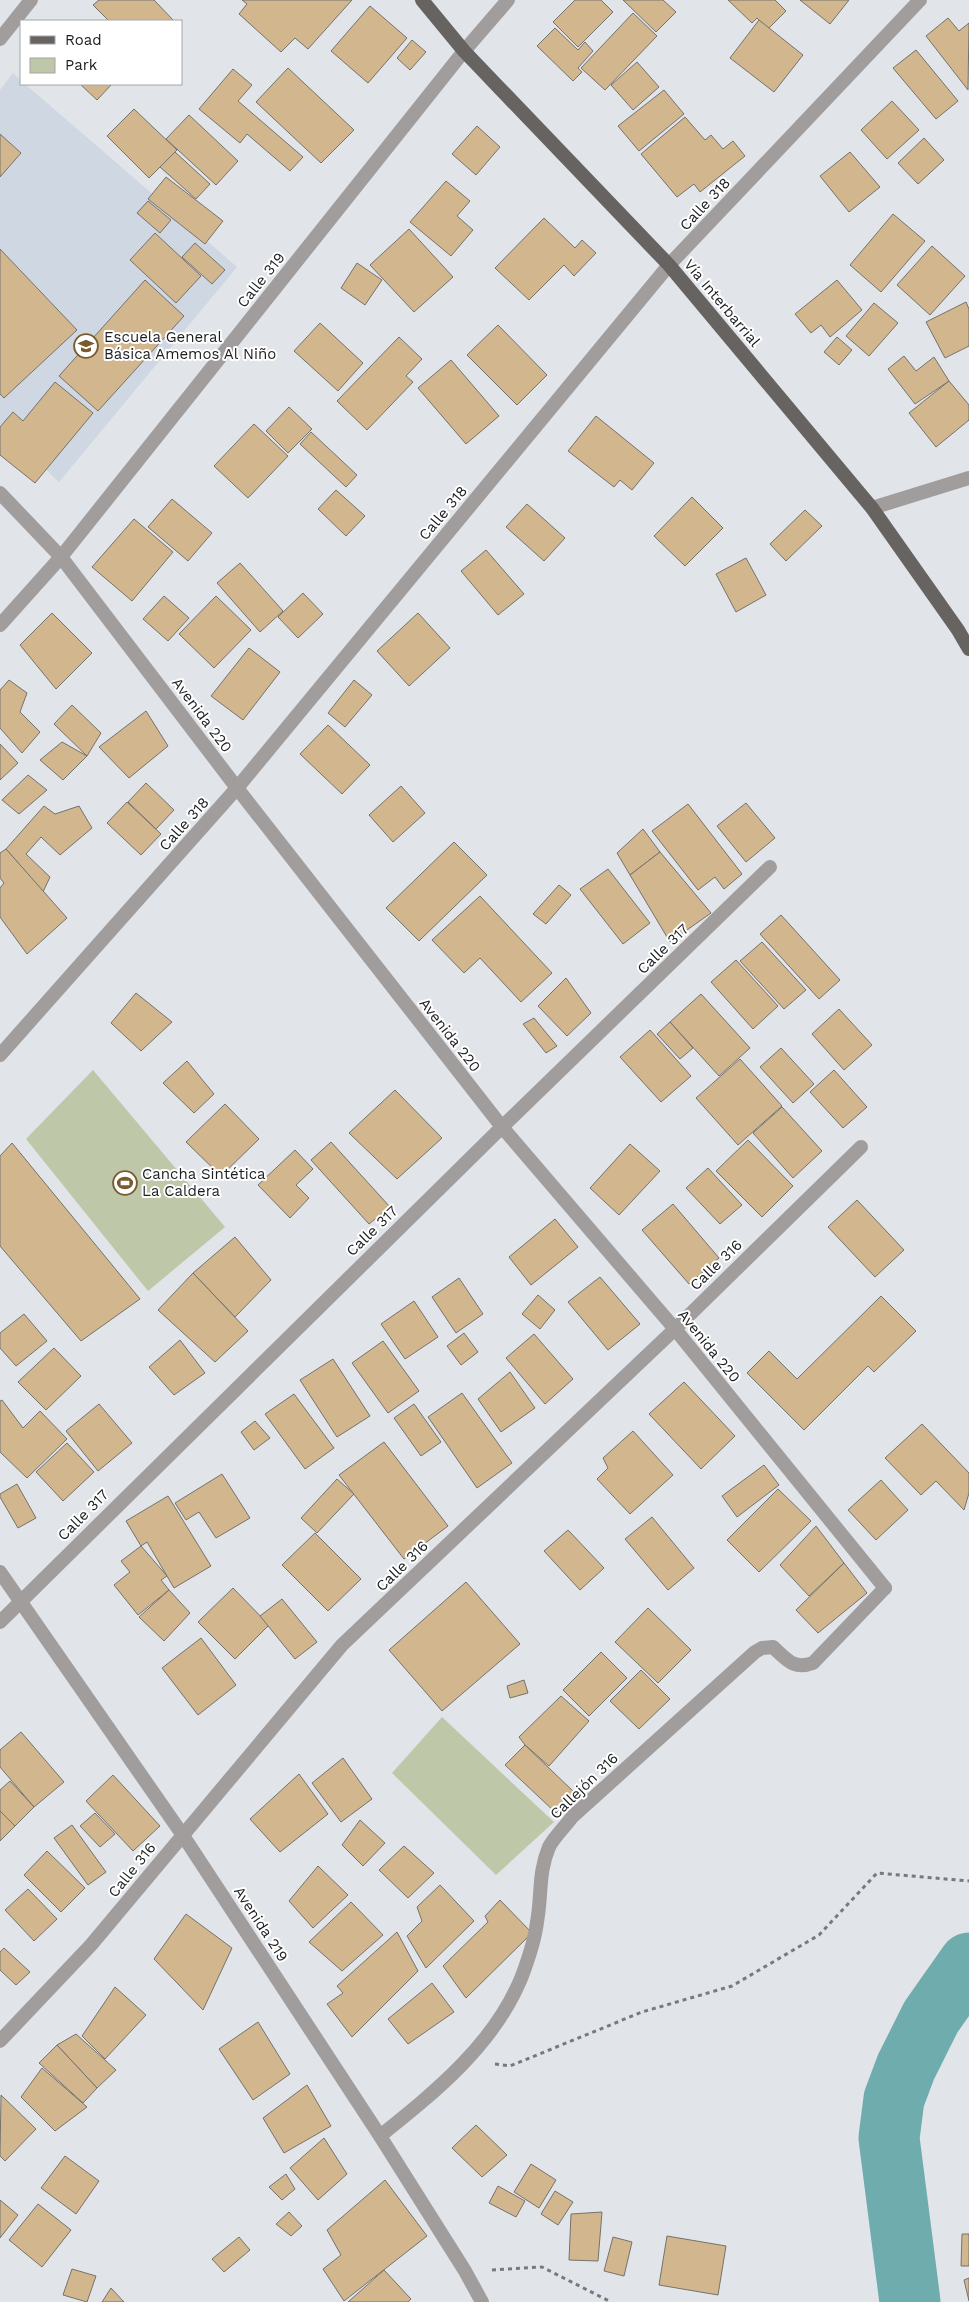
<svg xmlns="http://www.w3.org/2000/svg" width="969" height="2302" viewBox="0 0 969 2302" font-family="'Work Sans',sans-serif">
	<rect width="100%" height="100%" fill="#e1e4e9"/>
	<!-- built -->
	<polygon fill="#cfd7e2" points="13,73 21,81 21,84 25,84 237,267 59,482 0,425 0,90"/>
	<!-- green -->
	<g fill="#bec8a9">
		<polygon points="93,1070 225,1227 148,1291 26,1139"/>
		<polygon points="442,1717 554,1822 496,1875 392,1773"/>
	</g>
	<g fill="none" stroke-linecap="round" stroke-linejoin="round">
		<!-- river -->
		<polyline stroke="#6facad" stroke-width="61" points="910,2302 889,2138 894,2099 906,2067 931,2017 969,1963"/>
	</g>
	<!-- building -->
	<g fill="#d2b68e" stroke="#75726d">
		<polygon points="99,0 154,0 174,21 109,21 93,5"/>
		<polygon points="242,0 352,0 308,49 295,38 281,52 239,14 247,4"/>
		<polygon points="575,0 601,0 613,12 578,47 553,22"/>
		<polygon points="623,0 663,0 676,12 656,32"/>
		<polygon points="728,0 775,0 786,11 768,29 757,18 752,23"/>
		<polygon points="800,0 849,0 830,24"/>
		<polygon points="370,6 407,38 368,83 331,51"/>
		<polygon points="633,13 657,36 605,90 581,68"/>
		<polygon points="948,18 959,31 969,23 968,90 926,36"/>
		<polygon points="759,20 803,55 774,92 730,58"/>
		<polygon points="555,28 578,50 585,42 593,51 578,68 582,72 573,81 537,46"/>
		<polygon points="412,40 426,52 410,70 397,58"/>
		<polygon points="916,50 958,101 936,119 893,68"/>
		<polygon points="637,62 659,87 633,110 611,85"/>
		<polygon points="288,68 354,130 321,163 256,102"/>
		<polygon points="233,69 252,85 238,101 303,157 290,171 247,134 240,143 199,109"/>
		<polygon points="80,84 112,84 97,100"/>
		<polygon points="664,90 684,114 639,151 618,126"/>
		<polygon points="892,101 919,130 887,159 861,130"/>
		<polygon points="134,109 177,150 149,178 107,136"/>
		<polygon points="189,115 238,161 216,185 166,139"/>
		<polygon points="685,117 705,140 711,135 723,149 733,141 745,156 700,192 694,184 677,197 641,154"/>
		<polygon points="477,126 500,147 476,175 452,154"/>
		<polygon points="0,134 21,153 0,177"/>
		<polygon points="924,138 944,160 918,184 898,163"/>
		<polygon points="175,152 210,184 196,199 160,167"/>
		<polygon points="850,152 880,187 849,212 820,176"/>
		<polygon points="166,177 223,221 205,244 148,199"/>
		<polygon points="446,181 470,201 457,216 473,230 451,256 410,222"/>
		<polygon points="148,201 171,220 160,233 137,213"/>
		<polygon points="893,214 925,241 881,292 850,265"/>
		<polygon points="544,218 575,248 582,240 596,253 574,276 564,265 529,300 495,268"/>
		<polygon points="409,229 453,277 414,312 370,265"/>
		<polygon points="155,233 201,276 176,303 130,260"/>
		<polygon points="195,243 225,270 212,284 182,257"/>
		<polygon points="932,246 965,276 930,315 897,285"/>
		<polygon points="0,249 77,330 4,398 0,394"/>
		<polygon points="357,263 382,280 365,305 341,288"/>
		<polygon points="145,280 184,316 98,411 59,376"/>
		<polygon points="837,280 862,310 830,337 821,325 811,333 795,314"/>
		<polygon points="966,302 969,309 969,346 945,358 926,322"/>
		<polygon points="874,303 898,323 869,356 846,336"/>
		<polygon points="320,323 363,363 338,391 294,351"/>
		<polygon points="498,325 547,375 517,405 467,355"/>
		<polygon points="399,337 422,359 406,376 413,382 367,430 337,401"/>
		<polygon points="837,337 852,350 839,365 824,352"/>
		<polygon points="904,356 916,371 934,357 949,381 915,404 888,369"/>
		<polygon points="451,360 499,416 466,444 418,388"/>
		<polygon points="949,381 969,405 969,420 936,447 909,413"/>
		<polygon points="55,382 93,413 35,483 0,455 0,427 13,412 23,421"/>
		<polygon points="289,407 312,429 288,453 266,431"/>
		<polygon points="596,416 654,463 632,490 620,480 614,487 568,451"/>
		<polygon points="254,424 288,456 248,498 214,466"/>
		<polygon points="311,432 357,475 346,487 300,444"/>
		<polygon points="336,490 365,516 346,536 318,509"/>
		<polygon points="692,497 723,528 685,566 654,536"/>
		<polygon points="172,499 212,533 188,561 148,527"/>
		<polygon points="527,504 565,538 544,561 506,527"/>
		<polygon points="805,510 822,526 786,561 770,544"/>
		<polygon points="134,519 173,552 132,601 92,567"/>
		<polygon points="486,550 524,594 498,615 461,571"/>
		<polygon points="746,558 766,595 736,612 716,574"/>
		<polygon points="240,563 283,611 260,632 217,583"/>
		<polygon points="303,593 323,614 298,638 278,617"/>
		<polygon points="164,596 189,618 168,641 143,619"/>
		<polygon points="216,596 251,630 214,668 179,634"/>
		<polygon points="52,613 92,653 56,689 20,645"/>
		<polygon points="418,613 450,648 409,686 377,651"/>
		<polygon points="249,648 280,672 243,720 211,696"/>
		<polygon points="9,680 27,693 20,712 40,732 22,753 0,728 0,690"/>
		<polygon points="354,680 372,695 345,727 328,713"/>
		<polygon points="72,705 101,733 87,756 54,724"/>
		<polygon points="146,711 168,746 129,778 99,747"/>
		<polygon points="328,725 370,765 342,794 300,754"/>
		<polygon points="62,742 87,756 63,780 40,760"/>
		<polygon points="0,744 18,763 0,780"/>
		<polygon points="28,775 47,790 19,814 2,800"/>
		<polygon points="146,783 174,810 156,829 128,802"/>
		<polygon points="401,786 425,813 393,842 369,815"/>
		<polygon points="127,802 161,834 141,855 107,823"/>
		<polygon points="746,803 775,838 746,862 717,826"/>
		<polygon points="688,804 742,874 724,889 715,877 698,890 652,831"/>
		<polygon points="44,806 55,814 79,806 92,828 60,855 41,837 26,854 50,877 43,892 6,849"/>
		<polygon points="643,829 660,852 630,875 617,853"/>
		<polygon points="454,842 487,875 419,941 386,908"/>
		<polygon points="6,849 67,918 27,954 0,917 0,888 4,883 0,878 0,853"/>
		<polygon points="660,852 711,913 670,942 630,875"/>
		<polygon points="608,869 650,923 623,944 580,889"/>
		<polygon points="559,885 571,895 546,924 533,914"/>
		<polygon points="480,896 552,973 521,1002 480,958 464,973 432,940"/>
		<polygon points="781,915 840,980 819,999 760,934"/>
		<polygon points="762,942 806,990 784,1009 740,961"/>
		<polygon points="736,960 778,1006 753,1029 711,982"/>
		<polygon points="566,978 591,1013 567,1036 538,1006"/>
		<polygon points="136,993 172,1022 141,1051 111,1023"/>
		<polygon points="701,994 750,1048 719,1076 670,1022"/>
		<polygon points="839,1009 872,1045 844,1070 812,1034"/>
		<polygon points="534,1018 557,1046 546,1053 523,1024"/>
		<polygon points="670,1022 693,1048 680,1059 657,1034"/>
		<polygon points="650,1030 691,1076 661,1102 620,1057"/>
		<polygon points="781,1048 814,1084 793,1103 760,1067"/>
		<polygon points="740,1059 782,1106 738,1145 696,1098"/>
		<polygon points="187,1061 214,1094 194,1113 163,1083"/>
		<polygon points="834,1070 867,1107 843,1128 810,1092"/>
		<polygon points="395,1090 442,1138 397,1179 349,1133"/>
		<polygon points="225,1104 259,1139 221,1176 186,1142"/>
		<polygon points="782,1107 822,1151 793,1178 753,1133"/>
		<polygon points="748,1140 793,1186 762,1217 716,1171"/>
		<polygon points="331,1142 390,1207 369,1224 311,1160"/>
		<polygon points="12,1143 140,1299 81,1341 0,1246 0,1156"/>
		<polygon points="630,1144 660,1171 619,1215 590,1188"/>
		<polygon points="295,1150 313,1169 296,1185 309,1198 290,1218 258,1185"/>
		<polygon points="708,1168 742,1205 720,1224 686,1188"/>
		<polygon points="857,1200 904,1250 875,1277 828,1227"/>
		<polygon points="673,1204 719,1258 689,1284 642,1230"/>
		<polygon points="555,1219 578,1247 531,1285 509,1257"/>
		<polygon points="235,1237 271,1280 235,1317 193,1273"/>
		<polygon points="193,1273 248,1331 215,1362 158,1310"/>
		<polygon points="600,1277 640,1324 608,1350 568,1302"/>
		<polygon points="459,1278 483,1314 456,1333 432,1297"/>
		<polygon points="538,1295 555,1310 540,1329 522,1314"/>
		<polygon points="881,1296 916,1331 874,1372 868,1366 804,1430 747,1373 769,1351 797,1379"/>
		<polygon points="414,1301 438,1337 405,1359 381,1324"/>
		<polygon points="24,1314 47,1341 16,1366 0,1348 0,1333"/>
		<polygon points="464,1333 478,1352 461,1365 447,1346"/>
		<polygon points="534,1334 573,1379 545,1404 506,1358"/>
		<polygon points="180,1340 205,1373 174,1395 149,1367"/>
		<polygon points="383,1341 419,1391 388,1413 352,1363"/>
		<polygon points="54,1348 81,1376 46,1410 18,1382"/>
		<polygon points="333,1359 370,1416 337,1437 300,1380"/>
		<polygon points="510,1372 535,1408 501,1432 478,1399"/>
		<polygon points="684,1382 735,1436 701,1469 649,1414"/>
		<polygon points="462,1393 512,1463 477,1488 428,1417"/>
		<polygon points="294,1394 334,1448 305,1469 265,1414"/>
		<polygon points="2,1400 23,1428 40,1411 67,1439 27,1478 0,1452 0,1401"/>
		<polygon points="99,1404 132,1443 98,1471 66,1431"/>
		<polygon points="414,1404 441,1442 421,1456 394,1418"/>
		<polygon points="255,1421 270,1438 254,1450 241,1432"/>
		<polygon points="922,1424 969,1473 969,1493 964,1510 936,1481 921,1495 885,1458"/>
		<polygon points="633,1431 673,1475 630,1514 597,1479 608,1468 603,1458"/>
		<polygon points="384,1442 448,1526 404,1559 339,1475"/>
		<polygon points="67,1443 94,1472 63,1501 36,1472"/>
		<polygon points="764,1465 779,1485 737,1517 722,1496"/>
		<polygon points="222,1474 250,1518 216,1538 199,1512 186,1520 175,1503"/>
		<polygon points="337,1479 354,1494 317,1533 301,1518"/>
		<polygon points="881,1480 908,1510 876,1540 848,1510"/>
		<polygon points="17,1484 36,1518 18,1528 0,1497 0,1494"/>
		<polygon points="778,1489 811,1521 759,1572 727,1540"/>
		<polygon points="168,1496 211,1566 174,1588 147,1542 141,1546 126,1521"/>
		<polygon points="652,1517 694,1568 668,1590 625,1539"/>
		<polygon points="816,1526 844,1563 809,1596 780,1565"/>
		<polygon points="568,1530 604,1568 580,1590 544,1551"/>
		<polygon points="315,1533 361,1579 328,1611 282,1565"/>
		<polygon points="141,1546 167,1576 161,1580 169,1590 138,1615 114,1585 130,1572 121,1561"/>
		<polygon points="844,1563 867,1593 818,1633 796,1610"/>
		<polygon points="466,1582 520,1644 442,1711 389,1650"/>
		<polygon points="233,1588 269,1625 235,1659 198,1622"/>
		<polygon points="169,1590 190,1613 164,1641 139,1617"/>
		<polygon points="282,1599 317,1642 295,1659 260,1616"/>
		<polygon points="648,1608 691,1650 658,1683 615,1642"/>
		<polygon points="201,1638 236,1685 198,1715 162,1668"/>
		<polygon points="601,1652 627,1678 589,1716 563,1690"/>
		<polygon points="641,1670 670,1699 639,1729 610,1701"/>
		<polygon points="524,1680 528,1693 510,1698 507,1686"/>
		<polygon points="561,1696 589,1721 549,1766 525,1745 519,1737"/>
		<polygon points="21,1732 64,1782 34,1807 0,1767 0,1750"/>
		<polygon points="525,1745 575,1793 556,1813 505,1765"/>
		<polygon points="343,1758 372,1799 341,1822 312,1783"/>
		<polygon points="299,1774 328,1814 280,1852 250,1819"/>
		<polygon points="113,1775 160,1826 133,1851 86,1801"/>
		<polygon points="10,1781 34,1807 15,1826 0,1811 0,1790"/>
		<polygon points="0,1811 15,1826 0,1841"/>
		<polygon points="95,1813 115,1834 100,1847 80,1826"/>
		<polygon points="360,1820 385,1843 363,1866 342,1845"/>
		<polygon points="72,1825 106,1872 88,1885 54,1838"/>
		<polygon points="404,1846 434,1873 408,1898 379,1870"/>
		<polygon points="47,1851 85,1888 61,1912 24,1875"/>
		<polygon points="318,1866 348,1895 313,1928 289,1901"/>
		<polygon points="440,1885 474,1921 426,1968 407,1936 422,1921 417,1907"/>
		<polygon points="28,1889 57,1919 34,1941 5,1910"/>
		<polygon points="500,1900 532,1933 466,1998 443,1966 488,1922 485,1916"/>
		<polygon points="351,1902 383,1935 342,1971 309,1942"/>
		<polygon points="186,1914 232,1948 203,2010 154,1959"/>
		<polygon points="397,1932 418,1971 352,2037 327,2004 343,1993 337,1986"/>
		<polygon points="4,1948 30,1972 16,1985 0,1970 0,1952"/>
		<polygon points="432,1983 454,2012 408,2044 388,2019"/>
		<polygon points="115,1987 146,2015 105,2059 82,2036"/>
		<polygon points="258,2022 290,2074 253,2100 219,2049"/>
		<polygon points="76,2034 116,2070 97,2088 57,2045"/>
		<polygon points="57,2045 97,2088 83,2103 39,2063"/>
		<polygon points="42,2068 87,2107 55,2131 21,2097"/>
		<polygon points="307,2085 331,2126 284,2153 263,2118"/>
		<polygon points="1,2095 36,2129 5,2161 0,2156"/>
		<polygon points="476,2125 507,2155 482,2177 452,2148"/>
		<polygon points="324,2138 347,2174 318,2200 290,2168"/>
		<polygon points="65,2156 99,2181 76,2214 41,2188"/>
		<polygon points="531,2164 556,2180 539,2208 514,2192"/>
		<polygon points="286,2174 295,2189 282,2200 269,2187"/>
		<polygon points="385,2180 427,2236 344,2301 323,2269 341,2255 327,2230"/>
		<polygon points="498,2186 525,2201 516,2217 489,2203"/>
		<polygon points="555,2191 573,2202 558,2225 541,2214"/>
		<polygon points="0,2200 18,2215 0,2238"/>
		<polygon points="38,2204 71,2230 42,2267 9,2240"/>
		<polygon points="289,2212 302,2226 291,2236 276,2224"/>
		<polygon points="602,2212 598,2261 569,2260 571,2214"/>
		<polygon points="962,2234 969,2234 969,2266 961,2266"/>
		<polygon points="667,2236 726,2246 718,2295 659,2285"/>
		<polygon points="239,2237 250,2250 224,2272 212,2259"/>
		<polygon points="613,2237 632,2242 624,2276 604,2271"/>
		<polygon points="72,2269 96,2276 87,2302 63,2295"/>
		<polygon points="384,2270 411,2299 408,2302 348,2302"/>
		<polygon points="969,2278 969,2301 964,2280"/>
		<polygon points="111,2288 124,2302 102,2302"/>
	</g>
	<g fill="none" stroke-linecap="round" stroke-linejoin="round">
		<!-- path -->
		<g stroke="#77797c" stroke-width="3" stroke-dasharray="4 4" stroke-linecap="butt">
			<polyline points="495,2064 510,2066 642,2012 732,1986 819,1935 877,1873 969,1881"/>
			<polyline points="492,2270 542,2267 611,2302"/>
		</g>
		<!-- service -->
		<path stroke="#a09d9c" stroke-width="14" d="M380,2136C435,2092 495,2044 522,1976C528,1960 535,1939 537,1922C542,1895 538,1873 549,1847C554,1837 565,1827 572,1817L755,1652L762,1648L773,1647C787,1660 794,1670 813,1663L885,1588"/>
		<!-- minor -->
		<g stroke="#a09d9c" stroke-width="14">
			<polyline points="464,51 508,0"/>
			<polyline points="0,493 61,557 237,788 502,1127 675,1329 885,1588"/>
			<polyline points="0,1055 237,788 669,265 920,0"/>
			<polyline points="0,1572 182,1834 380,2136 465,2271 482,2302"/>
			<polyline points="0,1622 502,1127 770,867"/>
			<polyline points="0,2041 91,1945 342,1645 675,1329 861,1147"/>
		</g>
		<!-- tertiary -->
		<g stroke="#a09d9c" stroke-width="14">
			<polyline points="0,39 31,0"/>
			<polyline points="872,508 969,478"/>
			<polyline points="0,625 61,557 464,51"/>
		</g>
		<!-- primary -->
		<polyline stroke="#676360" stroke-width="14" points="422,0 464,51 669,265 872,508 958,630 969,649"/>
	</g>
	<!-- icons -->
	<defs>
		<g id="school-ring" transform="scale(1.25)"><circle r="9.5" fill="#fff" stroke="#785b2f" stroke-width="1.5"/><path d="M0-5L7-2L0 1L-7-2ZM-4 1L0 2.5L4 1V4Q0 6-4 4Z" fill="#785b2f"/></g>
		<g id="stadium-ring" transform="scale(1.25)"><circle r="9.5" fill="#fff" stroke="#785b2f" stroke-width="1.5"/><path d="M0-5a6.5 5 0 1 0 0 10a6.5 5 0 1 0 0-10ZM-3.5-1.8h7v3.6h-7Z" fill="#785b2f"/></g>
	</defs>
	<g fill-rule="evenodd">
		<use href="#school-ring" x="86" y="346"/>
		<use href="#stadium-ring" x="125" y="1183"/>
	</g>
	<g text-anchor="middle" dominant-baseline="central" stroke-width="4" stroke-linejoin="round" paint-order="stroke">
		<!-- street labels -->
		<g font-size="15" fill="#1c1d1f" stroke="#fff">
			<text transform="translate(705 204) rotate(-47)">Calle 318</text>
			<text transform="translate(261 280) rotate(-51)">Calle 319</text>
			<text transform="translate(722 303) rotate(50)">Vía Interbarrial</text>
			<text transform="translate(443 513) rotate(-50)">Calle 318</text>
			<text transform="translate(202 715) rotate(53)">Avenida 220</text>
			<text transform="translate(184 824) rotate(-48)">Calle 318</text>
			<text transform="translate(663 949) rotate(-44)">Calle 317</text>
			<text transform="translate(450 1035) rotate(52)">Avenida 220</text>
			<text transform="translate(372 1231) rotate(-44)">Calle 317</text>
			<text transform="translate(716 1265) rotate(-44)">Calle 316</text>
			<text transform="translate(709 1346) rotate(51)">Avenida 220</text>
			<text transform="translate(83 1515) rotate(-45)">Calle 317</text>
			<text transform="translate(402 1566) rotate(-44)">Calle 316</text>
			<text transform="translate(584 1786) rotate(-44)">Callejón 316</text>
			<text transform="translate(132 1870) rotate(-51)">Calle 316</text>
			<text transform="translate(261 1924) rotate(57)">Avenida 219</text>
		</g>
		<!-- poi labels -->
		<g font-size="15" fill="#1c1d1f" stroke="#fff" text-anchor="start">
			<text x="104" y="337">Escuela General<tspan x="104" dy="17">Básica Amemos Al Niño</tspan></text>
			<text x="142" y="1174">Cancha Sintética<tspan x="142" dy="17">La Caldera</tspan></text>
		</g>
	</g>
	<!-- legend -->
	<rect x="20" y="20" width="162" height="65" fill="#ffffff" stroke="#a4a5a5"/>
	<rect x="30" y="36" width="25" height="8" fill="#676360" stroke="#a4a5a5"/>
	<text x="65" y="45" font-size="15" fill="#1c1d1f">Road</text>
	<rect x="30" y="58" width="25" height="15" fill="#bec8a9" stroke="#a4a5a5"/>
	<text x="65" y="70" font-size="15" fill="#1c1d1f">Park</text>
</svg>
